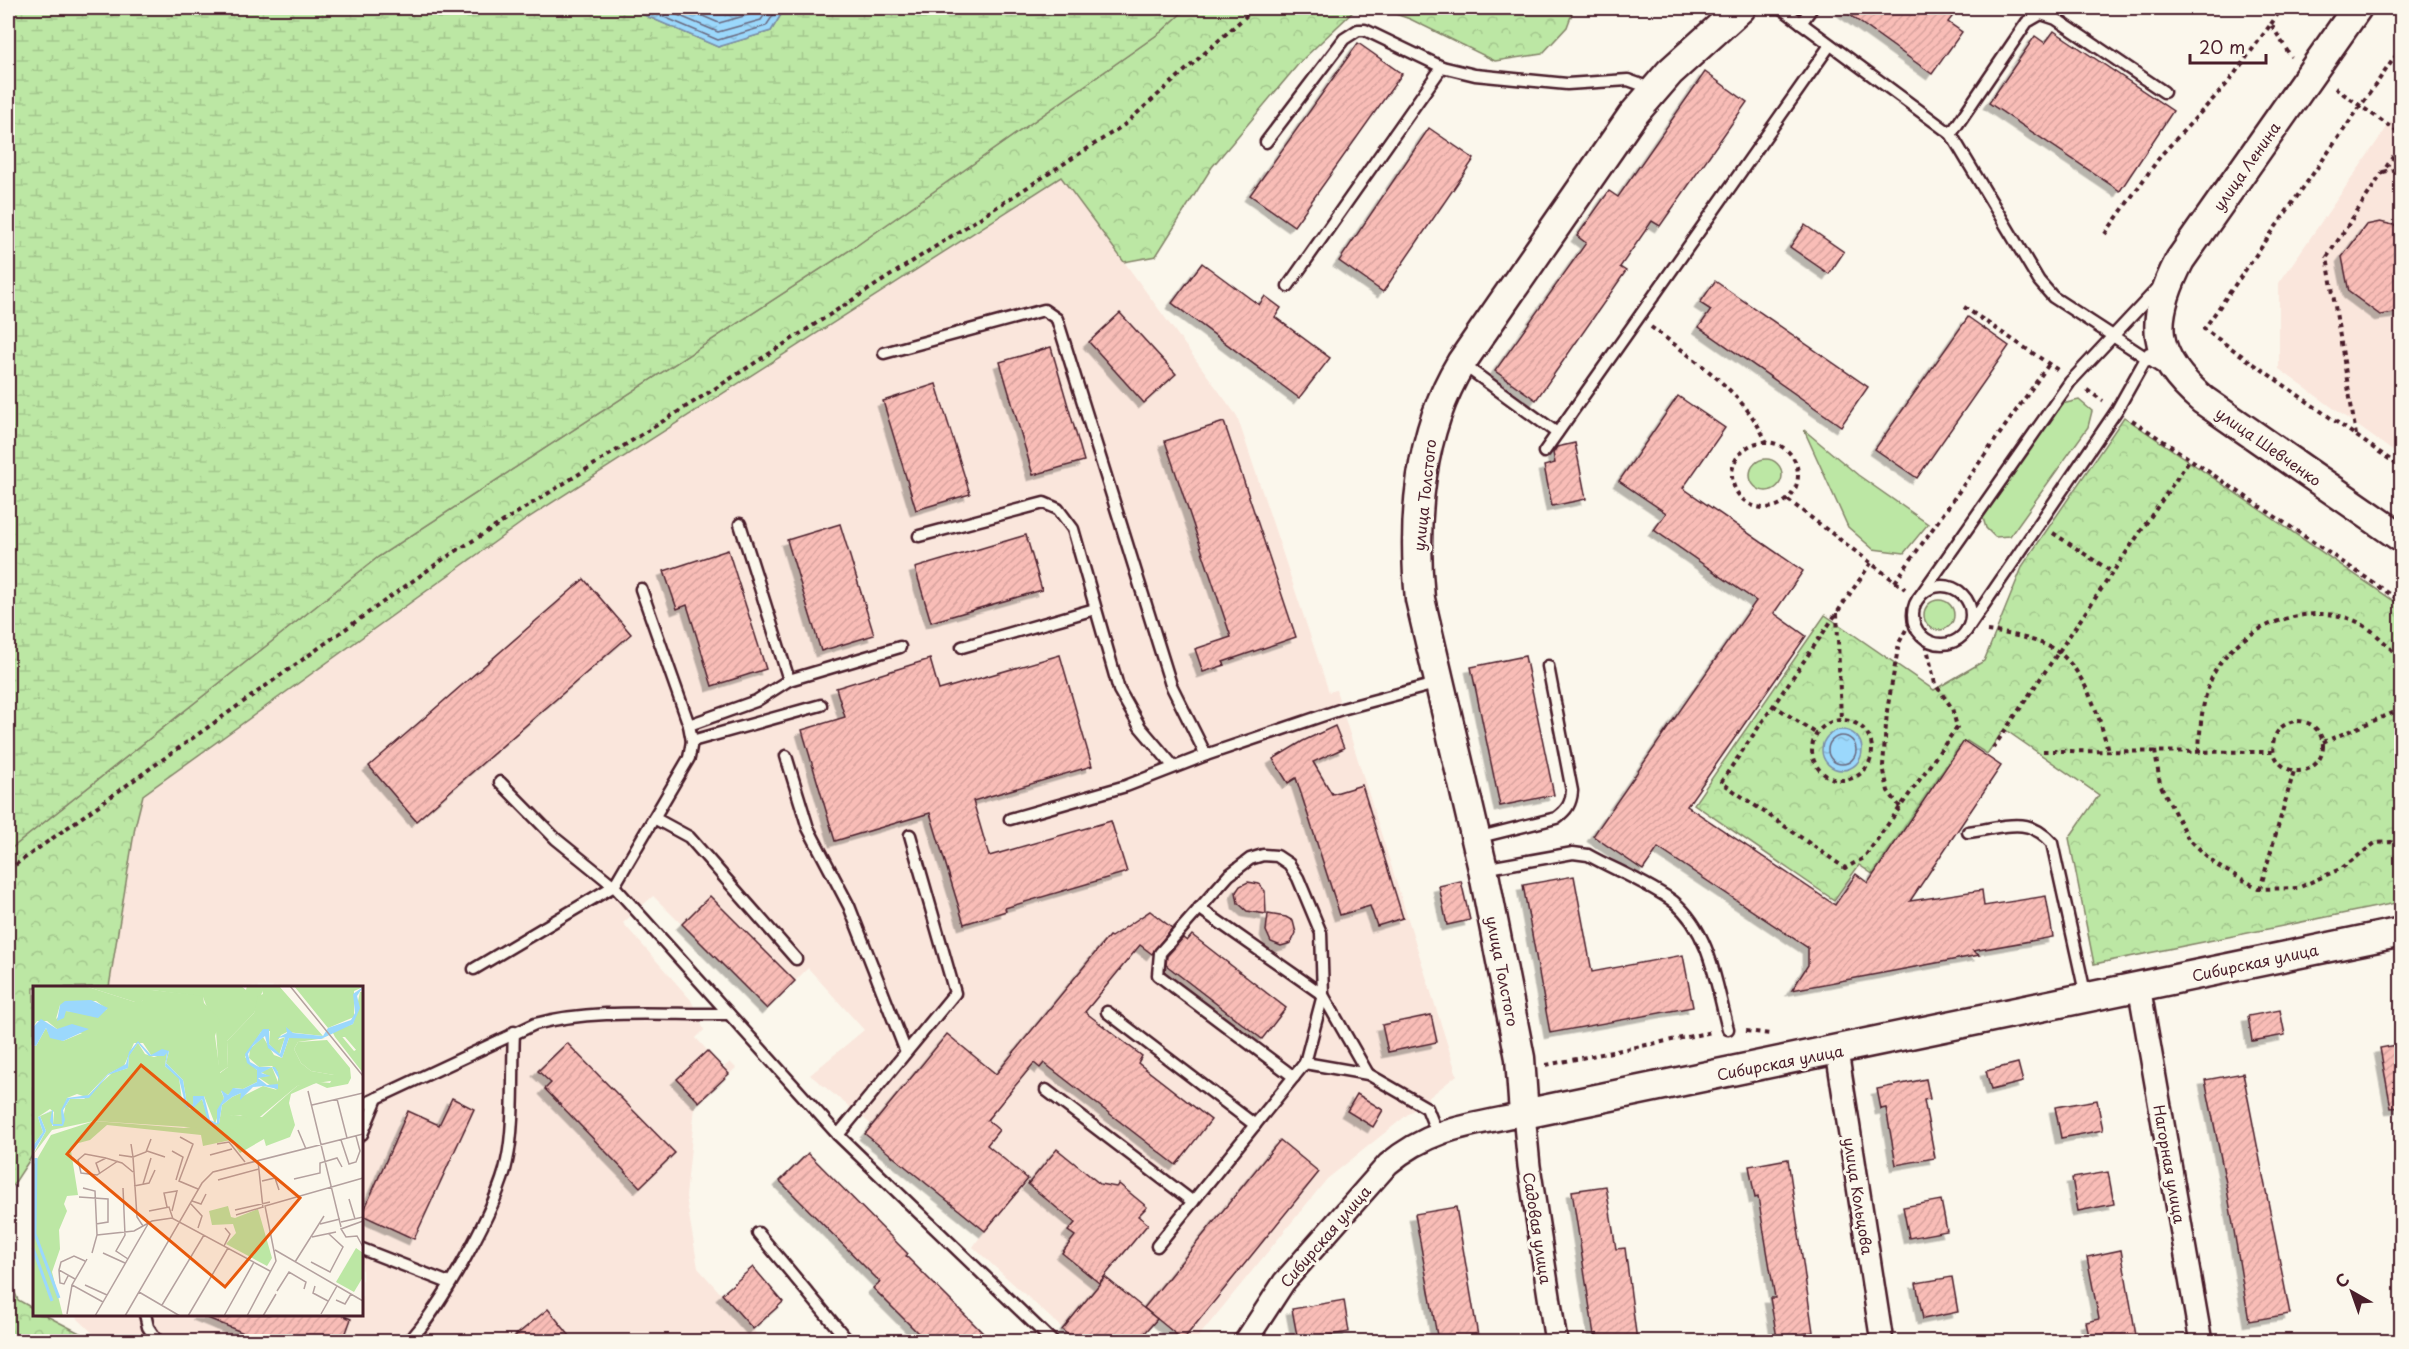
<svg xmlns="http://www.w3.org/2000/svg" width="2409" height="1349" viewBox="0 0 2409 1349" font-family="'Playpen Sans',sans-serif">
	<defs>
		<pattern id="forest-crowns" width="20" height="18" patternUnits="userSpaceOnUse" patternTransform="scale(1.5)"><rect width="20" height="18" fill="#bce7a4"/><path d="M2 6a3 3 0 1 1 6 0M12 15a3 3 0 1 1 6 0" fill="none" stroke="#a3c68d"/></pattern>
		<pattern id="wetland-marsh" width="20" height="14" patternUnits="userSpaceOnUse" patternTransform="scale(1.5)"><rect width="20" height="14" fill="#bce7a4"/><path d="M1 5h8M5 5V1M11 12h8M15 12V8" fill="none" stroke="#a3c68d"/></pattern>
		<pattern id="water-ripples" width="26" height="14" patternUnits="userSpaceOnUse" patternTransform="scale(1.5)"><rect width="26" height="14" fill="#9bd8fc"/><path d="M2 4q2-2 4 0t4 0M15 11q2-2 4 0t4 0" fill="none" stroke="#87b9d8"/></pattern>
		<pattern id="building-hatch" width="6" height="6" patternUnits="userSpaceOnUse" patternTransform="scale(1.5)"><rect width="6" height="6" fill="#f9bdb7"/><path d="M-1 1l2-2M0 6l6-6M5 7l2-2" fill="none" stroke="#d7a29e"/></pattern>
		<filter id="shadow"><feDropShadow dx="-5.5" dy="5.5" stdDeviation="0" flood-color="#0004"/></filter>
	</defs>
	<rect width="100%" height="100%" fill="#fbf7ec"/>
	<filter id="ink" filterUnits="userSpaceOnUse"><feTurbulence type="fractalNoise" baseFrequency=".0167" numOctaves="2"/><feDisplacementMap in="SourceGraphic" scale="12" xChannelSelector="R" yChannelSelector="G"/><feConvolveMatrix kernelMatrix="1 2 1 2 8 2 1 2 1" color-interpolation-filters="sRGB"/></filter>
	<g filter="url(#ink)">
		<!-- built -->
		<g fill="#fae6dc">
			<polygon points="2401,107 2401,457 2279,369 2279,283"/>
			<polygon points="1062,177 1237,416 1329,692 1336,690 1457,1075 1327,1179 1195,1341 1185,1341 1157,1319 1138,1341 1076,1341 973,1247 984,1231 865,1134 872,1125 810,1075 864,1030 808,968 767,1009 653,896 623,923 691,1000 704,1030 696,1038 723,1068 730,1062 736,1068 695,1106 686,1197 698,1268 763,1341 102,1342 74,1315 362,1314 362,988 109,987 135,827 143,795 528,518"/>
		</g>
		<!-- green -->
		<g fill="#bce7a4" stroke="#838368" stroke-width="1.5">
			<polygon points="2079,400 2092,411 2088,427 2010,536 1995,537 1986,528 1983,518 2062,404"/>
			<polygon points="1804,430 1858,475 1928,524 1904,553 1873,549 1848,527"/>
			<circle cx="1766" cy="475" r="16"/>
			<circle cx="1939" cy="615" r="15"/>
		</g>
		<!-- forest -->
		<g fill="url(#forest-crowns)" stroke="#838368" stroke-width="1.5">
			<polygon points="1187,8 1357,8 1301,61 1212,167 1156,256 1124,262 1061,177 528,518 143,795 135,827 109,987 34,988 34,1153 8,1193 8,851 378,557 856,246 1161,32"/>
			<polygon points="1378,8 1574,8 1567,27 1542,54 1495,61 1410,19"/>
			<polygon points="2124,417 2401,606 2401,902 2094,964 2069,838 2099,795 2004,729 1987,754 1967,741 1874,875 1859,865 1834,900 1694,804 1825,615 1934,690 1984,661 2023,565"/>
			<polygon points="8,1277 18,1300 34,1309 34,1314 45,1315 95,1341 8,1341"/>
		</g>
		<!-- wetland -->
		<polygon fill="url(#wetland-marsh)" stroke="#838368" stroke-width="1.5" points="8,8 628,8 718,47 771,31 785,8 1015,8 1019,11 1048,15 1082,8 1187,8 1161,32 856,246 378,557 8,851"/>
		<!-- water -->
		<g fill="url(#water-ripples)" stroke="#7b8ea8" stroke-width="1.5">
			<polygon points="628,8 699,8 705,10 785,8 771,31 718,47"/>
			<path d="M1015,8H1082C1062,12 1033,20 1015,8Z"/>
			<circle cx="1842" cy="750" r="20"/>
		</g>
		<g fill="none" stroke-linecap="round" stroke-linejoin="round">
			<!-- shore -->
			<g stroke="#6a697f" stroke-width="1.5">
				<polyline points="643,8 718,40 766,26 778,8"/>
				<polyline points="661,8 718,32 761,20 769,8"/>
				<polyline points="684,8 719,23 755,13 759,8"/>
				<circle cx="1842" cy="750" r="14"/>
			</g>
		</g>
		<!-- building -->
		<g fill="url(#building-hatch)" stroke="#4a1f2b" stroke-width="1.5" filter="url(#shadow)">
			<polygon points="1840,8 1959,8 1948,22 1962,32 1932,74"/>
			<polygon points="2054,31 2173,111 2120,191 1989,103 2035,36 2045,43"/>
			<polygon points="1358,43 1402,74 1294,226 1250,195"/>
			<polygon points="1705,72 1747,102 1660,226 1652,221 1620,267 1626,271 1536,400 1495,371 1586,243 1577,236 1609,191 1618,197"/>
			<polygon points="1429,128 1474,159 1383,292 1339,261"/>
			<polygon points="2380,222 2402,227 2402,312 2380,315 2349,292 2342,257 2366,225"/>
			<polygon points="1805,225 1844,252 1829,274 1790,247"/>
			<polygon points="1202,263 1259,305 1265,296 1281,308 1275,317 1330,358 1299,398 1172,303"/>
			<polygon points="1715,281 1868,387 1841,426 1699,327 1711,310 1700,303"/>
			<polygon points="1120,313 1176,374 1144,403 1089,342"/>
			<polygon points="1968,317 2009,346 1917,478 1875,449"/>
			<polygon points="1051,347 1084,461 1033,475 1000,362"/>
			<polygon points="936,384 970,494 916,510 883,401"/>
			<polygon points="1678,396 1725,428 1683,488 1803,571 1774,613 1806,636 1687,806 1835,905 1856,874 1868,883 1964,741 2001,766 1910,901 1982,890 1984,906 2046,896 2053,937 1973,951 1979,955 1792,990 1808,965 1808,948 1658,848 1643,870 1593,836 1756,601 1654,530 1666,513 1619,481"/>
			<polygon points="1224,422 1296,637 1223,662 1225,665 1203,672 1195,649 1231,637 1165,441"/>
			<polygon points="1575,443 1586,499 1552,506 1544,466 1555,463 1553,453 1557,447"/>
			<polygon points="840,524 874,635 821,651 787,540"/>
			<polygon points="1026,535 1042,590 931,622 915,568"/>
			<polygon points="728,550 766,669 712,686 687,605 677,609 664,571"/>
			<polygon points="584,579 631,634 416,821 369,766"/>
			<polygon points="1060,655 1092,766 973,801 989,856 1111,821 1127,872 1005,908 1006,911 964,924 930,813 835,841 802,730 845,717 836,688 930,659 939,690"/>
			<polygon points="1525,656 1554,795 1500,806 1471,667"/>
			<polygon points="1335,726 1344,748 1313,762 1332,794 1362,785 1403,918 1377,926 1370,906 1340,915 1296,778 1288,783 1273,759 1303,741"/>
			<polygon points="1574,876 1592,972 1683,955 1693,1007 1550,1033 1523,885"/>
			<polygon points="1461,881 1470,920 1447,925 1439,886"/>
			<polygon points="1248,882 1259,884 1265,891 1266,914 1247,911 1238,903 1236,892 1240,886"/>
			<polygon points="710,896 795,981 767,1009 682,924"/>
			<polygon points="1150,911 1172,928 1152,954 1140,945 1085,1012 1142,1056 1138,1063 1211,1120 1176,1165 1044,1063 1040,1068 1034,1063 987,1120 999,1130 987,1145 1028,1179 985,1231 865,1134 947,1034 996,1074 1109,936 1111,937"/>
			<polygon points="1268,914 1286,917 1293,921 1296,933 1291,943 1281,946 1271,942 1266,931"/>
			<polygon points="1192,935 1286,1008 1262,1039 1166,965 1167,956 1183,938 1187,941"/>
			<polygon points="2280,1010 2285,1035 2252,1041 2248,1016"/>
			<polygon points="1431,1015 1437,1042 1388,1052 1382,1025"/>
			<polygon points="567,1043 675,1153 640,1187 545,1089 551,1083 538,1071"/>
			<polygon points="2402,1044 2402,1107 2391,1108 2380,1048"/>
			<polygon points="707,1051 729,1074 699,1102 677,1079"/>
			<polygon points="2018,1063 2023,1082 1991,1090 1986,1071"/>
			<polygon points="2243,1073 2290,1314 2249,1321 2226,1183 2205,1080"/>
			<polygon points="1926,1079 1930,1099 1924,1100 1935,1158 1896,1165 1886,1108 1881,1109 1877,1089"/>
			<polygon points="1357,1094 1383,1110 1373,1127 1347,1111"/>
			<polygon points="452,1098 474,1109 414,1239 362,1215 408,1111 439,1125"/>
			<polygon points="2097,1100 2103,1130 2061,1138 2055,1107"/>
			<polygon points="1280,1140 1319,1172 1183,1340 1144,1308"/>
			<polygon points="1057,1149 1100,1184 1116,1187 1119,1184 1147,1207 1138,1216 1148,1224 1099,1283 1062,1253 1075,1236 1068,1231 1075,1223 1028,1184"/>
			<polygon points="808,1153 908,1254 906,1256 991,1341 926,1341 873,1288 880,1282 780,1181"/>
			<polygon points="1788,1159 1813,1332 1777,1338 1770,1298 1775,1298 1758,1197 1755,1198 1749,1166"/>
			<polygon points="2108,1172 2114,1204 2078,1211 2072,1178"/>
			<polygon points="1606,1186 1616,1249 1625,1248 1637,1341 1598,1341 1597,1334 1594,1335 1572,1191"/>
			<polygon points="1941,1200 1947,1231 1909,1238 1903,1207"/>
			<polygon points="1456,1207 1478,1336 1438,1341 1415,1214"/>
			<polygon points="2121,1250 2137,1341 2090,1341 2086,1322 2099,1319 2087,1257"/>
			<polygon points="753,1267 783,1302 753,1329 722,1294"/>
			<polygon points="1105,1277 1157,1319 1138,1341 1076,1341 1062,1330"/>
			<polygon points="1952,1277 1958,1312 1923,1319 1916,1283"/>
			<polygon points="1344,1300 1349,1332 1298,1341 1292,1309"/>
			<polygon points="548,1309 574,1341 509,1341"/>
			<polygon points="198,1314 340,1314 351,1319 343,1341 263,1341"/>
		</g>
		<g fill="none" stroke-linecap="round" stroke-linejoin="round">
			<!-- lane casing -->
			<g stroke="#4a1f2b" stroke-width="15">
				<g id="lane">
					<polyline points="1781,8 1951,134 2039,281 2053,297 2165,370"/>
					<polyline points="1801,23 1812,8"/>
					<polyline points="1951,134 2027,22 2041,14 2056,19 2164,92"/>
					<polyline points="1266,142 1344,39 1358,30 1365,30 1442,67 1475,75 1567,84 1628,80 1653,89"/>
					<polyline points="1288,286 1442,67"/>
					<polyline points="884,353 1044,310 1057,319 1171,685 1206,755 1342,709 1439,683"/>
					<polyline points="1461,363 1557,433"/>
					<polyline points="1544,452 1830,45"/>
					<polyline points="740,524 789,680"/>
					<polyline points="919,536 1044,503 1058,509 1073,529 1119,690 1140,727 1174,767"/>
					<circle cx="1942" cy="615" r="29"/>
					<polyline points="641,589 689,725 692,741 689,758 614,886 838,1135 1053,1342"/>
					<polyline points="1918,599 2070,382 2157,289"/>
					<polyline points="1966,631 2117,410 2149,353"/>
					<polyline points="962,647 1095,609"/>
					<polyline points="689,725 756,701 789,680 900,647"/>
					<polyline points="692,741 821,705"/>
					<polyline points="786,756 808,828 849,906 906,1052"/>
					<polyline points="654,818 689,837 796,959"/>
					<polyline points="1010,819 1126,786 1206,755"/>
					<path d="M1968,832C2002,828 2027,814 2052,843L2086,997"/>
					<path d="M1476,838L1556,818C1567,810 1571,804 1572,791L1548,666"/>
					<path d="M1483,869L1573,853L1588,855C1613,869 1652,885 1674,902C1711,933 1716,985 1728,1029"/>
					<polyline points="1199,908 1323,995 1305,1063"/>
					<polyline points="474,969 614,886 556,839 500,782"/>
					<polyline points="1107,1012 1255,1125"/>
					<polyline points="1294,1077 1158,975 1160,953 1229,875 1250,859 1263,855 1277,856 1289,864 1298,878 1321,933 1323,995 1368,1074"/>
					<polyline points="1046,1090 1193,1202"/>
					<polyline points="362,1105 377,1098"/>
					<path d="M362,1134L377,1098L535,1024C597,1008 665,1015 729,1014"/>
					<polyline points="838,1135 955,993 910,835"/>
					<polyline points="758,1233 849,1342"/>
					<polyline points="1157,1246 1305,1063 1368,1074 1427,1108 1437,1133"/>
					<polyline points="362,1249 449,1283"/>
					<polyline points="145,1314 148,1327 158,1342"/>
					<path d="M408,1342C439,1312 499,1204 507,1161C515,1125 512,1071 514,1032"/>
				</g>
			</g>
			<!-- street casing -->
			<g stroke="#4a1f2b" stroke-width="26">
				<g id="street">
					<polyline points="2139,986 2201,1342"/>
					<polyline points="1837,1051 1882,1342"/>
					<path d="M1245,1342L1284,1282L1388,1164C1431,1128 1471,1125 1524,1114L1529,1166L1556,1342"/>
				</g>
			</g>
			<!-- secondary casing -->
			<g stroke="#4a1f2b" stroke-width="33">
				<g id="secondary">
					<path d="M1741,8L1670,72L1632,116L1461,363C1419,432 1412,520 1420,599L1483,869L1520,1058L1524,1114L2402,932"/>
					<path d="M2357,8L2180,260C2149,320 2150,355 2203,400L2402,538"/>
				</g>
			</g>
			<!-- path -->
			<g stroke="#4a1f2b" stroke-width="4" stroke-dasharray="4.5 4.5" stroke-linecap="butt">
				<polyline points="2271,24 2282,8"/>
				<polyline points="2402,47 2204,329 2402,468"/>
				<polyline points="2335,88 2402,135"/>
				<polyline points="2383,172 2402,168"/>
				<polyline points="2105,234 2162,154 2227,84 2271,24 2291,57"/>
				<polyline points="1964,307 2058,370"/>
				<path d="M1651,327C1691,357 1747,394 1766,442"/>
				<polyline points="2087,390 2103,401"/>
				<polyline points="2132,420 2402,602"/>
				<polyline points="2356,435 2327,257 2402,143"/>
				<circle cx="1765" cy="475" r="33"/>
				<polyline points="1788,500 1905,589"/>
				<polyline points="2053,533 2112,572"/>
				<polyline points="1871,563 1721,782 1845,868 1864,858 1957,727 1952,708 1935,684 1925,639"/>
				<polyline points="1895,582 2049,364"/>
				<polyline points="1837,613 1841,720"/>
				<path d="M1987,631C2007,633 2042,640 2058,652C2085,671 2101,720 2108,751"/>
				<polyline points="1773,705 1817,734"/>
				<circle cx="1842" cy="750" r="30"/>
				<circle cx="2298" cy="746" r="25"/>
				<polyline points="2323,742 2402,709"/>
				<polyline points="1993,748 2190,459"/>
				<polyline points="2043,751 2273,752"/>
				<polyline points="2155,751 2160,784 2187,837 2216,865 2260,889 2298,888 2342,868 2375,843 2391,842 2402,846"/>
				<path d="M2199,752C2200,725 2202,700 2213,675C2235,630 2297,605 2344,617C2369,623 2385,643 2402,661"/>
				<polyline points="1900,807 1888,791 1883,766 1887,711 1899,643 1913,616"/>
				<polyline points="8,870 442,560 719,386 1124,125 1255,8"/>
				<polyline points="2260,889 2294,771"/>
				<polyline points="1746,1031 1771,1034"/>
				<polyline points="1546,1065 1712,1032"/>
			</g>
			<!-- lane -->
			<use href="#lane" stroke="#fbf7ec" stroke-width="10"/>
			<!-- street -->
			<use href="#street" stroke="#fbf7ec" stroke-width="21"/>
			<!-- secondary -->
			<use href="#secondary" stroke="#fbf7ec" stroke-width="28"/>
		</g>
	</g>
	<g text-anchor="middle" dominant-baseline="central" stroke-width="6" stroke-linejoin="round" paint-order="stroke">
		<!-- street labels -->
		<g font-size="15" fill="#4a1f2b" stroke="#fbf7ec">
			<text transform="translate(2246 166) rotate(-55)">улица Ленина</text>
			<text transform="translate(2269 446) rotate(35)">улица Шевченко</text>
			<text transform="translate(1424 495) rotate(-84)">улица Толстого</text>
			<text transform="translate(2255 962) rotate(-12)">Сибирская улица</text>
			<text transform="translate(1503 971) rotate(79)">улица Толстого</text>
			<text transform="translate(1780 1062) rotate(-11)">Сибирская улица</text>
			<text transform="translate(2170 1164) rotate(80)">Нагорная улица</text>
			<text transform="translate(1859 1196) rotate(81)">улица Кольцова</text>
			<text transform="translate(1538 1228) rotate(81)">Садовая улица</text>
			<text transform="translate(1325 1236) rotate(-49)">Сибирская улица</text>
		</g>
	</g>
	<!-- overview -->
	<g transform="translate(33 986)">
		<rect width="330" height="330" fill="#fbf7ec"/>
		<path d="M323,262L330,267V291L321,306L303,296Z" fill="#bce7a4"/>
		<path d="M52,0H208L213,4L214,0H228L230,4L221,27L194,55L195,81L186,87L183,45L170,11L119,4L108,16H102ZM306,47L321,65L330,60V87L302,51ZM294,54L317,82L318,92L315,98L294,102L283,97L258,108L256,117L262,139L257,151L233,160L231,153L207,167L198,154L170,160L168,149L74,139L57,154L42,158L38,165L45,209L34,210L31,218L34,225L26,244L27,263L19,286L30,330H0V180L18,149L61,135L151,142L198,135L196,130L200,129L229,131L264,100L277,95L297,97L301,89L278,85L268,77L261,63L265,56ZM195,220L198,231L202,232L225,223L239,272L234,280L193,258L203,247L200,238L179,239L176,225Z" fill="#bce7a4"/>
		<path d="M0,0H52L102,16L109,15L112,5L119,4L170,10L171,17L187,34L182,50L187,87L195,81L194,55L221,27L225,10L230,8L228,0H246L290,50L254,46L248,49L245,54L252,51L246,69L236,58L237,45L228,46L212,71L224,84V96L210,103L202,102L195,109L188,105L191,112L182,138L171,110L158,120L154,118L150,94L133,77L136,65L118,69L110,57H101L91,80L75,88L53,111L44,108L34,112L29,138H20L21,126L17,123L5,131L10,146L0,160V59L3,60L13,42L16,48L30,55L49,47L24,43L14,35H4L0,41ZM51,15H63L74,23L66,28L32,25L23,33L27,19ZM261,0H330V1L321,5V31L295,42ZM327,6H330V72L312,51H302L299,45L320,38ZM230,51L241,69L249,72L256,52H292L265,56L261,63L268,77L278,85L301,89L304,94L264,100L222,135L207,129L197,130L207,139L200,144L61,135L19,144L0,169L13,145L7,130L19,125V140H30V124L37,113H51L79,87L95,82L96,69L105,57L112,68L121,71L134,67L132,80L146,92L149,114L157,123L169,113L177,138H186L189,119L199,111L208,107V111L230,100L244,104L225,91L235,90L228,86L239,81L245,96V86L239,80L226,81L216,72L217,63ZM0,261L19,315L21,330H0Z" fill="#bce7a4" fill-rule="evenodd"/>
		<path d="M330,1L324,10L327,22L320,38L288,53L256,52L249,72L235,62L232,50L220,60L215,68L217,76L226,81H242L245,86L247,95L239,81L228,87L238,90L225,92L234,99L245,98V103L230,100L220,101L207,114L208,107L199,111L189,119L186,138L180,139L175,136L169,113L160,122L153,121L146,93L132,80L134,67L131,70H116L105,57L96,70L95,82L75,89L56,112L37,113L30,124L32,134L30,140H20L17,135L19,125L7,130L13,145L0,167V160L10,146L5,131L20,124V138H29L28,124L34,112L56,109L75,88L93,78L96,66L105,55L118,69L129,63L136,65L133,77L150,94L154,118L160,119V110H171L177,134L184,137V124L191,112L188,104L195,109L200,102L210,103L224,96V84L214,77L212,68L230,43H236V58L247,68L252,51L244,52L254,47L253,41L260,47L290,50L295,42L318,34L322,27L320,8ZM58,14L75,22L65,32L33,25L31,32L24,35L27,19L32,15ZM8,33L24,43L39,38L56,43L30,55L17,52L13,42L3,60L0,59V41Z" fill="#9bd8fc"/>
		<path fill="none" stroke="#9bd8fc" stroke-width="3" d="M3,172L2,248L26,312M0,262L19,315"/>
		<path fill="none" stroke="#b4a19f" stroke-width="1.5" d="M257,0L330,90M275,105L308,241M304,113L314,152M279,119L330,107M265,144L273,163M147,151L160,158L146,195L165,203M308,154L316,178L323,176L327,165L323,150M184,158L196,156L212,176M114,165L132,171M139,165L150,171L143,194M86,169L100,171L98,158M177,169L199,163M73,172L52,168L45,174L48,187L64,189L85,175M225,175L230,222M67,188L63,177L73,172L89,177L100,186M261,193L287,187V177L304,172L309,181M185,194L226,183M229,195L242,192L246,204M110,198L118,172M101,200L116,197L122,184M50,202L62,205L64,249L59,267M90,202L92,249L83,265L95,273M46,211L75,213V236L63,238M316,213L322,233M159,215L168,218L173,208M158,218L169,230L165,242M134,221L131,207L144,205L139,225M202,224L237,216M116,225L136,221L140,233M203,229L230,221M330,235L308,243L313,251L324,250L330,261M308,236L330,231M287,238L307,233M110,240L104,231L100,171L113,166L118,153M64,249L101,245L119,235L139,232L237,285M279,251L303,246M191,260L197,248L192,242M242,264L330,315M70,267L92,277M54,273L39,299L70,316M262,276L291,230M278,276L297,286L310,261L296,248M26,284L27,297L31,298L35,290M42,293L26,284L28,276L41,270L52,275M52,299L74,309M282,300L280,307L295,315M244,305L256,286L273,296L271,303M106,306L147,330M303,314L312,318L318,308M129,319L171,249M34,328L39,299M288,328L304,300M62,330L115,238M92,330L169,197L180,186L330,148M155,330L195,262M191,330L221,276M214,330L243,275L232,220L330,192M230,330L243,308"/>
		<path fill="#e8590c" fill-opacity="0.15" stroke="#e8590c" stroke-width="3" d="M108,79L267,212L192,301L34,168Z"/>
		<rect width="330" height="330" fill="none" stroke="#4a1f2b" stroke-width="3"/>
	</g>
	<!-- margin -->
	<rect width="2409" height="1349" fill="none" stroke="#fbf7ec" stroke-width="30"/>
	<rect x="15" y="15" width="2379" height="1319" fill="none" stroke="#4a1f2b" stroke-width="2" filter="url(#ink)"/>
	<!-- north arrow -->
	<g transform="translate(2352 1292) rotate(320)" stroke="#fbf7ec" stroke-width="4.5" paint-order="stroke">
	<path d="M0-4.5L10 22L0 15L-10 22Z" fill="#4a1f2b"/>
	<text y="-9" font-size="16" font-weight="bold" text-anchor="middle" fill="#4a1f2b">С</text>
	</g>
	<!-- scale -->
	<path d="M2190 54v9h76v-9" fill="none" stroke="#4a1f2b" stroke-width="3"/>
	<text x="2199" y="54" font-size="18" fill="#4a1f2b" stroke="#fbf7ec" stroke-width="4.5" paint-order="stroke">20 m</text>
</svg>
